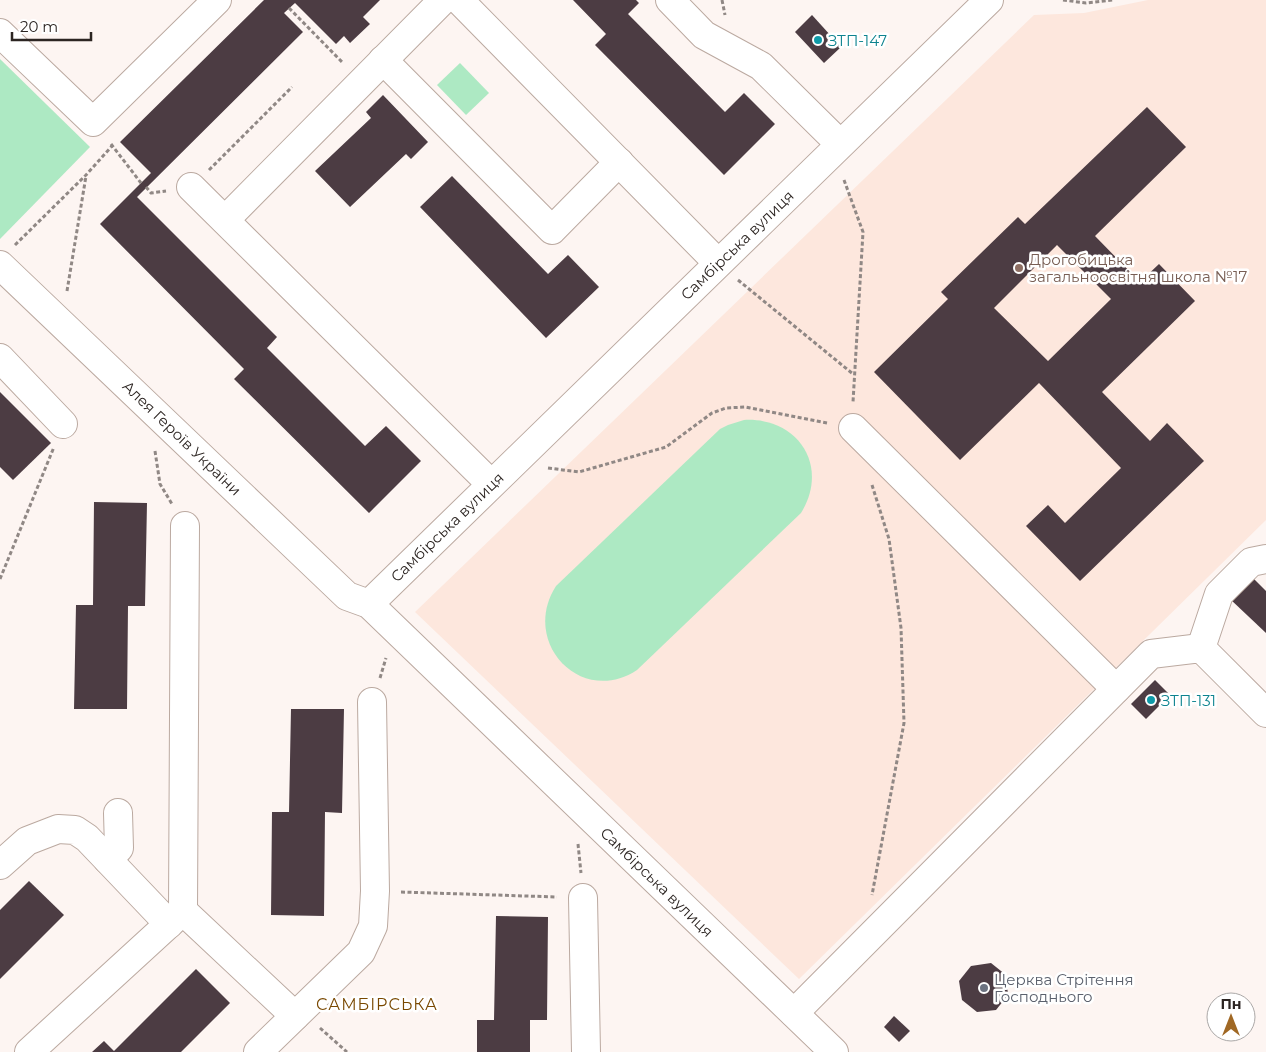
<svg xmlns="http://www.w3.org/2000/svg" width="1266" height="1052" viewBox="0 0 1266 1052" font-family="Montserrat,sans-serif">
	<rect width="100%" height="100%" fill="#fdf5f2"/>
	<!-- built -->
	<polygon fill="#fde7dd" points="1148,0 1266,0 1266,520 799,979 415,612 1034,15 1084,13"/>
	<!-- green -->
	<g fill="#ade9c3">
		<polygon points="0,59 90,147 0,239"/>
		<polygon points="460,63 489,93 466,115 437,85"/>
		<path d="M744,420C798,417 830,466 801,513L637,670C581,707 520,642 556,586L720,429L728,425Z"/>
	</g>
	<!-- building -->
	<g fill="#4c3c43" fill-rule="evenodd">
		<polygon points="264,0 380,0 363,17 370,24 350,43 344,36 336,44 295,3 284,13 303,32 137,197 277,337 267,348 365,446 386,426 421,461 369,513 234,379 244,369 100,224 151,173 120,142"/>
		<polygon points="573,0 636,0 639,3 628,14 725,112 744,93 775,124 724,175 595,45 606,34"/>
		<polygon points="812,15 841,47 824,63 795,32"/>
		<polygon points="383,95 428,142 411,159 406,154 350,207 315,171 371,118 366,112"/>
		<path d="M1147,107L1186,147L1095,236L1140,282L1159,264L1195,301L1102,392L1150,441L1167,423L1204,461L1080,581L1026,526L1048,505L1065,523L1121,468L1039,383L960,460L874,372L948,299L941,292L1018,217L1025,224ZM1057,245L1111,299L1048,361L994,308Z"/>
		<polygon points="452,176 548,274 568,255 599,287 546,338 420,207"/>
		<polygon points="0,392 51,443 13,480 0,467"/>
		<polygon points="94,502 147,503 145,606 128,606 127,709 74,709 76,605 93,605"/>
		<polygon points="1252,577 1266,591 1266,633 1230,599"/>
		<polygon points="1155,680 1170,695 1146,719 1131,704"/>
		<polygon points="291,709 344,709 342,813 325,812 324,916 271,915 272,812 289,812"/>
		<polygon points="29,881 64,915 0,979 0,910"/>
		<polygon points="496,916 548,917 547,1020 530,1020 530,1052 477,1052 477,1020 494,1020"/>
		<polygon points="991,963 1006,975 1008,995 996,1010 977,1012 962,1000 959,981 971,966"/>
		<polygon points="196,969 230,1003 181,1052 92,1052 104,1041 114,1051"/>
		<polygon points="894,1016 910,1031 899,1042 884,1027"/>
	</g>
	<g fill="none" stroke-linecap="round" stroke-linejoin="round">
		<!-- minor casing -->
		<g stroke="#bba9a0" stroke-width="30">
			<g id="minor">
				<polyline points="459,0 718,263"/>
				<polyline points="670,0 704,35 761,66 840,144"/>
				<polyline points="0,33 93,122 217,0"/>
				<polyline points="383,60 552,230 619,162"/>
				<polyline points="191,187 491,484"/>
				<polyline points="225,220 443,0"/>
				<polyline points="0,265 347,596 369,604 834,1052"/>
				<polyline points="0,358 63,424"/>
				<polyline points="853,428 1116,689"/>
				<polyline points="369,604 989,0"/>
				<polyline points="1201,648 1219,594 1251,562 1266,559"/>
				<polyline points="108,860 119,848 118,813"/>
				<polyline points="0,865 27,841 58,829 75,830 87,838 169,924"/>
				<polyline points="583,898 586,1052"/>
				<polyline points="183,911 295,1016"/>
				<polyline points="794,1013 1151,654 1201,648 1266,713"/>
				<polyline points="29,1052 183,911 185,526"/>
				<polyline points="258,1052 361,952 373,926 375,891 372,702"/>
			</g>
		</g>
		<!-- path -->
		<g stroke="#908885" stroke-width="3" stroke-dasharray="4 2.5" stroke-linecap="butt">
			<polyline points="722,0 725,15"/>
			<polyline points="1063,0 1086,3 1113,0"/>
			<polyline points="289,8 343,63"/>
			<polyline points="111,144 141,183"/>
			<polyline points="209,170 292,87"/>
			<polyline points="844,180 863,232 853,402"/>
			<polyline points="146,187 151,193 166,191"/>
			<polyline points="15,245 86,175 112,146"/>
			<polyline points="738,280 853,374"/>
			<polyline points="67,291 86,176"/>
			<polyline points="155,451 160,484 172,504"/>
			<polyline points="548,468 579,472 666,447 712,413 726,408 745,407 827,423"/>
			<polyline points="872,485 889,539 901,628 904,723 872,895"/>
			<polyline points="0,579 54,447"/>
			<polyline points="380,678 386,658"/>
			<polyline points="578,844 581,873"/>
			<polyline points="401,892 557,897"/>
			<polyline points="320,1028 347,1052"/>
		</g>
		<!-- minor -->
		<use href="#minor" stroke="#fff" stroke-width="28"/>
	</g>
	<!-- markers -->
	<g fill="#0f9aa8" stroke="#fff" stroke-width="2">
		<circle cx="818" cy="40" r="5"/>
		<circle cx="1151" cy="700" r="5"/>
	</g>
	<circle fill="#8d6e63" stroke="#fff" stroke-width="2" cx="1019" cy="268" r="5"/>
	<circle fill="#6b7280" stroke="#fff" stroke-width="2" cx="984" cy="988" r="5"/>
	<g text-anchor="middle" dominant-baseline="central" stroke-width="5" stroke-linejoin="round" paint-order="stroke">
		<!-- culture labels -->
		<g font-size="15" fill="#0d838f" stroke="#fff" text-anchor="start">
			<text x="828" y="40">ЗТП-147</text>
			<text x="1161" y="700">ЗТП-131</text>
		</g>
		<!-- street labels -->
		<g font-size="15" fill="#2c2522" stroke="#fff">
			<text transform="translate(737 245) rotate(-44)">Самбірська вулиця</text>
			<text transform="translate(182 438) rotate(44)">Алея Героїв України</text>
			<text transform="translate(447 527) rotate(-44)">Самбірська вулиця</text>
			<text transform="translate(657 882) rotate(44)">Самбірська вулиця</text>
		</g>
		<!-- education labels -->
		<g font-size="15" fill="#785e54" stroke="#fff" text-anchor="start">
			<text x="1029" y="259">Дрогобицька<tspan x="1029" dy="17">загальноосвітня школа №17</tspan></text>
		</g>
		<!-- worship labels -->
		<g font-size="15" fill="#5b616d" stroke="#fff" text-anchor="start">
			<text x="994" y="979">Церква Стрітення<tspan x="994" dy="17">Господнього</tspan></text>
		</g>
		<!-- neighbourhood labels -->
		<g font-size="16" letter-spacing="1" fill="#794800" stroke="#fff">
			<text x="377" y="1004">САМБІРСЬКА</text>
		</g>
	</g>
	<!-- north arrow -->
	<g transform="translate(1231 1017)"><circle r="24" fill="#ffffff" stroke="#aba8a7"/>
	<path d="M0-4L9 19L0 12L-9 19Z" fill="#a06824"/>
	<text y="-8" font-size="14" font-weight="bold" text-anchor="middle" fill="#2c2522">Пн</text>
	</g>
	<!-- scale -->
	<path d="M12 32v8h79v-8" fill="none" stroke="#2c2522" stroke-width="2.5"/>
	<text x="20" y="32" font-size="15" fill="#2c2522" stroke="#ffffff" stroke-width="4" paint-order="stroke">20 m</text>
</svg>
